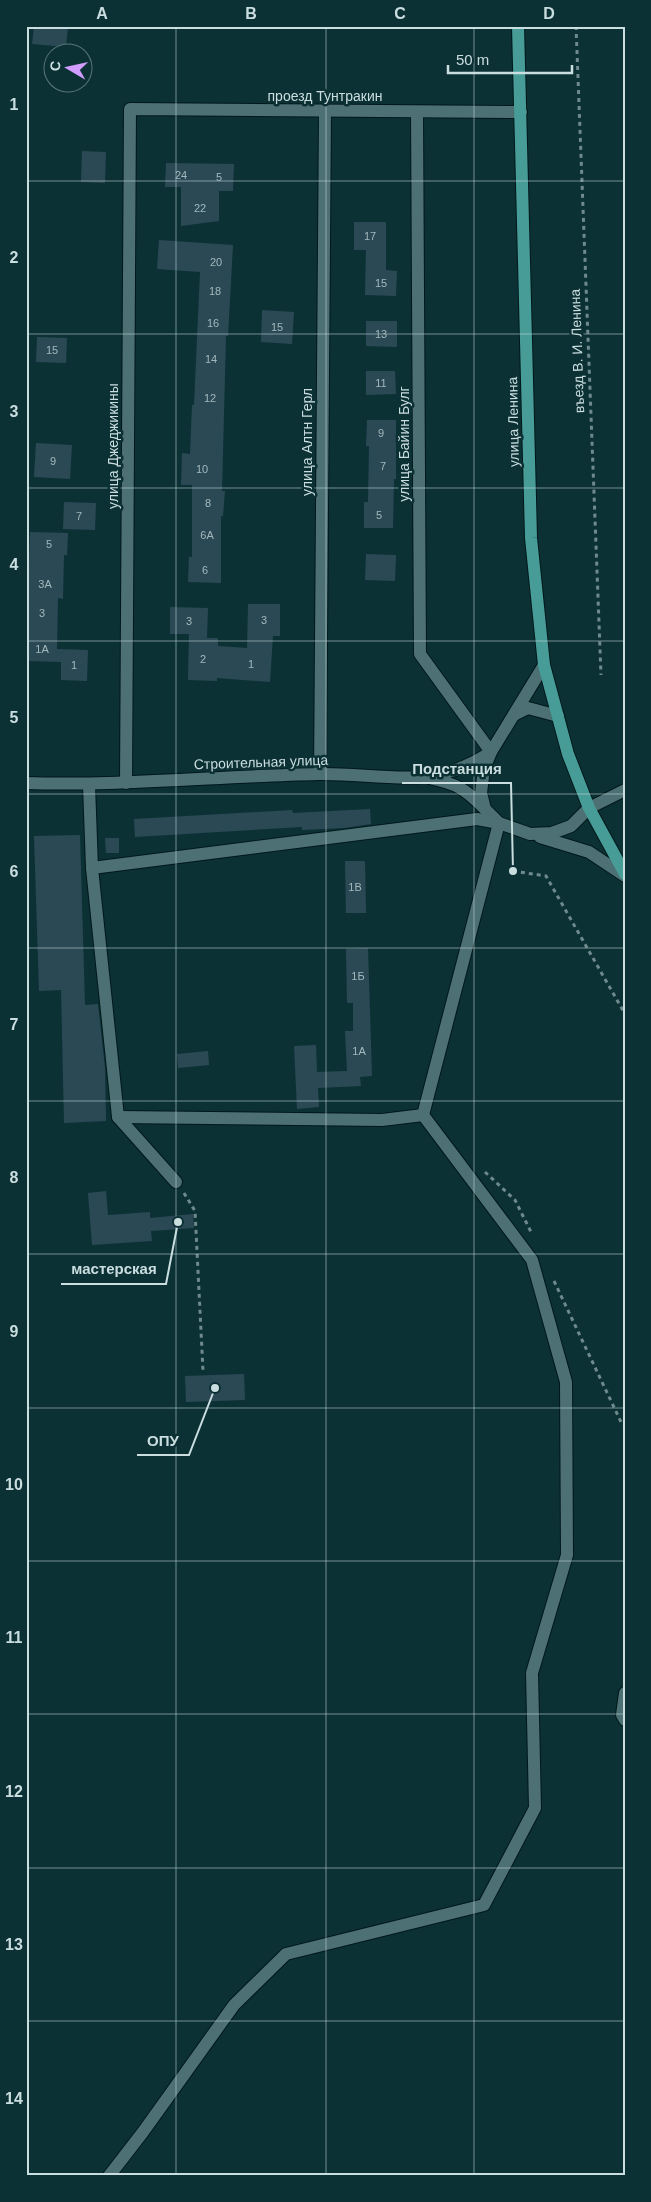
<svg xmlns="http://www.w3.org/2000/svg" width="651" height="2202" viewBox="0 0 651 2202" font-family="Helvetica,sans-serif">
	<rect width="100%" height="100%" fill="#0c3135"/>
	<!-- building -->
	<g fill="#2b4955">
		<polygon points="34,26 68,26 66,47 32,44"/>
		<polygon points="82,151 106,152 105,183 81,182"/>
		<polygon points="166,163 234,164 233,191 219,191 219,221 181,226 181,187 165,187"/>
		<polygon points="354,222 386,222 386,270 397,271 396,296 365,295 366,250 354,250"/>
		<polygon points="159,240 233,245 228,336 226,336 222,491 225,491 223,516 221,516 221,583 188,582 189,557 192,557 192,485 181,485 182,453 190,454 192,405 194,405 200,272 157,269"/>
		<polygon points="262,310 294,312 292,344 261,342"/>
		<polygon points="366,321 397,321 397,347 366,346"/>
		<polygon points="37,337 67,338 66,363 36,362"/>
		<polygon points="366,371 395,371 396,394 366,395"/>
		<polygon points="367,420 396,420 396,479 394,479 393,528 364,528 364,502 368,502 369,446 366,446"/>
		<polygon points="36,443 72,445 70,479 34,477"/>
		<polygon points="64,502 96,503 95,530 63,529"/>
		<polygon points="30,532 68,533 67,555 64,555 63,599 58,598 57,649 88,650 87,681 61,680 61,662 26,661 26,563 29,563"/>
		<polygon points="366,554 396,555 395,581 365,580"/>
		<polygon points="248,604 280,604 280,636 273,636 270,682 217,678 217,681 188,680 189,634 170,634 170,607 208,608 207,638 218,638 218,646 247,648"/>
		<polygon points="370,809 371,824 344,828 302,830 302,827 135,837 134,819 292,810 293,813"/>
		<polygon points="80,835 85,1005 98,1004 105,1068 106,1121 64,1123 61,990 39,991 34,836"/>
		<polygon points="105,838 119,838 119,853 106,853"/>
		<polygon points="345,861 365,861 366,913 346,913"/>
		<polygon points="368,948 372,1076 360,1077 361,1086 318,1088 319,1107 297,1109 294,1046 316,1045 317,1072 347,1071 345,1031 353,1031 353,1003 347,1003 346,949"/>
		<polygon points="208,1051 209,1065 178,1068 177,1054"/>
		<polygon points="106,1191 108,1215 150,1212 150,1218 193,1214 194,1228 151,1231 152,1241 92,1245 88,1193"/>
		<polygon points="244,1374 245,1400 186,1402 185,1376"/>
	</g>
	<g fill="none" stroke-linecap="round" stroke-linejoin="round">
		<!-- minor casing -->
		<g stroke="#00181b" stroke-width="14">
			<g id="minor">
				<polyline points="544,665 491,752 484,769 481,793 485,809 499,823 530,834 552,833 571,826 589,808 625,790"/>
				<polyline points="514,715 528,708 558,716"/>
				<polyline points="320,774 325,111"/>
				<path d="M429,778C457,784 464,788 484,808"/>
				<path d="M26,783C124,786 221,776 318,774C353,773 390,780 424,777C450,774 470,766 491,752L420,654L417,112"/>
				<polyline points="126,783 130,109 521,112"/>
				<polyline points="89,785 92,868 118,1117 176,1182"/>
				<polyline points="540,837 589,852 625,876"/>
				<polyline points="92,868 477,819 499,823 423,1115 382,1120 118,1117"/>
				<polyline points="625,1693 622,1715 625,1720"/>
				<polyline points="109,2176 143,2132 234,2005 286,1954 484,1905 535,1808 532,1673 567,1555 566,1382 532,1260 423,1115"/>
			</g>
		</g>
		<!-- major casing -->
		<g stroke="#00181b" stroke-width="14">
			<polyline id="major" points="518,26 531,538 544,665 568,754 589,808 625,874"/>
		</g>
		<!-- path -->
		<g stroke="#6e8a8d" stroke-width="3" stroke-dasharray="4 4" stroke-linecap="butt">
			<polyline points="576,26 601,675"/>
			<polyline points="513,871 546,876 625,1014"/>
			<polyline points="485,1172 515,1200 532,1234"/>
			<polyline points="184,1193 195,1211 203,1371"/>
			<polyline points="554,1281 621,1422 625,1426"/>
		</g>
		<!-- minor -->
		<use href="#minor" stroke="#4c7074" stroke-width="12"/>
		<!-- major -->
		<use href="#major" stroke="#479c97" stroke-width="12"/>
	</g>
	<!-- grid -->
	<path fill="none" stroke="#cadddf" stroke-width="1" stroke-opacity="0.55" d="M176,26V2176M326,26V2176M474,26V2176M26,181H625M26,334H625M26,488H625M26,641H625M26,794H625M26,948H625M26,1101H625M26,1254H625M26,1408H625M26,1561H625M26,1714H625M26,1868H625M26,2021H625"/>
	<g text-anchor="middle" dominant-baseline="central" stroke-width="5" stroke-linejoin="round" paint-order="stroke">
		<!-- number labels -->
		<g font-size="11" fill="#a2b8bc">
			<text x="181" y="175">24</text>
			<text x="219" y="177">5</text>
			<text x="200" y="208">22</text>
			<text x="370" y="236">17</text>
			<text x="216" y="262">20</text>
			<text x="381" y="283">15</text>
			<text x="215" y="291">18</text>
			<text x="213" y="323">16</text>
			<text x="277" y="327">15</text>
			<text x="381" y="334">13</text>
			<text x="52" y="350">15</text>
			<text x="211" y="359">14</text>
			<text x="381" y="383">11</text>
			<text x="210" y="398">12</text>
			<text x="381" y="433">9</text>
			<text x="53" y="461">9</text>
			<text x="383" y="466">7</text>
			<text x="202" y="469">10</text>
			<text x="208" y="503">8</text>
			<text x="379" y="515">5</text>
			<text x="79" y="516">7</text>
			<text x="207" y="535">6А</text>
			<text x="49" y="544">5</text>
			<text x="205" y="570">6</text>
			<text x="45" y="584">3А</text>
			<text x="42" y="613">3</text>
			<text x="264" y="620">3</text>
			<text x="189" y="621">3</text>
			<text x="42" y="649">1А</text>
			<text x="203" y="659">2</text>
			<text x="251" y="664">1</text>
			<text x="74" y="665">1</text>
			<text x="355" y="887">1В</text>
			<text x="358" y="976">1Б</text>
			<text x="359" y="1051">1А</text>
		</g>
		<!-- street labels -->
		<g font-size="14" fill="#cadddf" stroke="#0c3135">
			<text x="325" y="96">проезд Тунтракин</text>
			<text transform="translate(577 351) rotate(-92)">въезд В. И. Ленина</text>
			<text transform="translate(513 422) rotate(-91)">улица Ленина</text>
			<text transform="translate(307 442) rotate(-90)">улица Алтн Герл</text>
			<text transform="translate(404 444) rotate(-90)">улица Байин Булг</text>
			<text transform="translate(113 446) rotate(-90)">улица Джеджикины</text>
			<text transform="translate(261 762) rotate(-2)">Строительная улица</text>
		</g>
	</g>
	<!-- callouts -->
	<path fill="none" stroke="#cadddf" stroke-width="2" d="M513 871L511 783H402M178 1222L166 1284H61M215 1388L189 1455H137"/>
	<g fill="#cadddf" stroke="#0c3135" stroke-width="2">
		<circle cx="513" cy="871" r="5"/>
		<circle cx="178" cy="1222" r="5"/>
		<circle cx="215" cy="1388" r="5"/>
	</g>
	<g font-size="15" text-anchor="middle" font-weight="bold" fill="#cadddf" stroke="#0c3135" stroke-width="5" stroke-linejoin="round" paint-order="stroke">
		<text x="457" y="774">Подстанция</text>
		<text x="114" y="1274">мастерская</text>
		<text x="163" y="1446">ОПУ</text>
	</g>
	<!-- border -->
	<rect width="651" height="2202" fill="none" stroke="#0c3135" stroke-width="55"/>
	<!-- north arrow -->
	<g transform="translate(68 68) rotate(279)"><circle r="24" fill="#0c3135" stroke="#587679"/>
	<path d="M0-4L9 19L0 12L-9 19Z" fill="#d19dfe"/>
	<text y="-8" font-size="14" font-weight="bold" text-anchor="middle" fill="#cadddf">С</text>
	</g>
	<!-- scale -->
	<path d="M448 65v8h124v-8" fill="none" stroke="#cadddf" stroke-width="2.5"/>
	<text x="456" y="65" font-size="15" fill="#cadddf" stroke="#0c3135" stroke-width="4" paint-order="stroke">50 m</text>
	<rect x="28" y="28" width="596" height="2146" fill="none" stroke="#cadddf" stroke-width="2"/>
	<g font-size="16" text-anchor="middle" font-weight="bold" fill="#cadddf">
		<text x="102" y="19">A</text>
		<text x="251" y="19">B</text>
		<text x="400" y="19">C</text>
		<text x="549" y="19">D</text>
		<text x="14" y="110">1</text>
		<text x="14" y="263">2</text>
		<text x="14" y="417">3</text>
		<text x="14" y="570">4</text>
		<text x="14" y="723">5</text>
		<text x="14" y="877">6</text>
		<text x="14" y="1030">7</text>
		<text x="14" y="1183">8</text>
		<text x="14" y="1337">9</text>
		<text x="14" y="1490">10</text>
		<text x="14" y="1643">11</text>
		<text x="14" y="1797">12</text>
		<text x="14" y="1950">13</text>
		<text x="14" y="2104">14</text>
	</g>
</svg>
